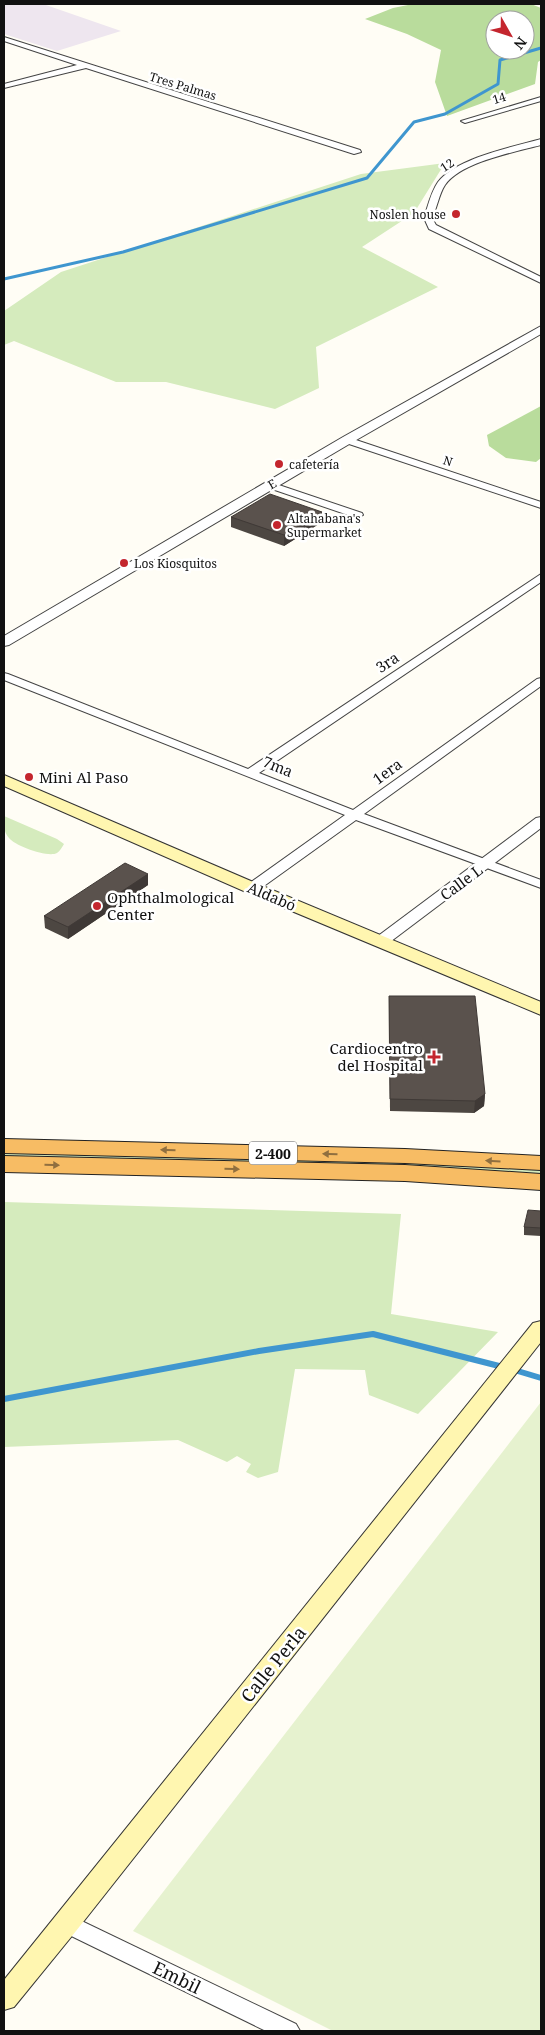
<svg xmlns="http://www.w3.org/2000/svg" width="545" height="2035" viewBox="0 0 545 2035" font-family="'Noto Serif',serif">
	<rect width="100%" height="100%" fill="#fffdf5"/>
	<!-- industrial -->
	<polygon fill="#eee6ef" points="4,4 43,4 121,31 57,51 4,34"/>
	<!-- green -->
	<g fill="#d5ebbd">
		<polygon points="445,163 414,213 362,247 438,287 316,347 319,388 275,409 166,382 116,382 14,341 4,345 4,311 61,272 361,174"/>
		<path d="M4,816L57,839L64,844C62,847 60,851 57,853C48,858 15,846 9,838C3,831 4,825 4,816Z"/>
		<polygon points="4,1152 387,1162 541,1169 541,1176 395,1167 4,1157"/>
		<polygon points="4,1202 401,1214 391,1314 498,1332 418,1414 369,1395 365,1370 295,1369 278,1472 258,1478 246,1472 251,1464 237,1456 227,1462 178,1440 4,1447"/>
	</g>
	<!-- forest -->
	<g fill="#b9dc9c" fill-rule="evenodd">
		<path d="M413,4H531L541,8V60L538,62L535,84L447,116L435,82L441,50L407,34L365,19L393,8ZM495,20H525V50H495Z"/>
		<polygon points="541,406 541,458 536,462 506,458 489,446 487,435"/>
	</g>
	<!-- pitch -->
	<polygon fill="#e6f2cf" points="541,1402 541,2031 333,2031 133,1931"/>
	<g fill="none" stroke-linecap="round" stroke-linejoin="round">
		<!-- stream-far1 -->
		<polyline stroke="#3f96cf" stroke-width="3" points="4,279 123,252 367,178 414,122 445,114 498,84 500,60 541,48"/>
		<!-- stream -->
		<g stroke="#3f96cf" stroke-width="6">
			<polyline points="511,1369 541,1378"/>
			<polyline points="4,1399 259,1351 373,1334 503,1367"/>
		</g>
		<!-- minor casing -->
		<g stroke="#444" stroke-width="2">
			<g id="minor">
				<polygon points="4,37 360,150 361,152 354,154 86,68 4,88 4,84 77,65 4,41"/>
				<polygon points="541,97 541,101 465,123 461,121"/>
				<path d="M541,139V145C515,152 461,162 445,185C439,194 437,208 432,218L436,225L541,277V283L429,229L424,218C428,206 431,192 438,182C457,158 512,147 541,139Z"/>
				<polygon points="347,437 541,502 541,508 343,442 342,440"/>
				<polygon points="270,482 362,513 363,515 358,518 354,517 266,487 265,485 266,483"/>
				<polygon points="541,574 541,582 259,773 353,810 537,679 541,678 541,686 364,814 541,880 541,888 356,820 257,891 247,891 246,888 247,885 345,815 4,680 4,673 8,674 248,769"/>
			</g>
		</g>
		<!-- tertiary casing -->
		<g stroke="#444" stroke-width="2">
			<g id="tertiary">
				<polygon points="541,326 541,334 351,443 9,645 4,646 4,636 343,437"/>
				<polygon points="541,817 541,828 386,945 374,945 372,942 374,939 536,818"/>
				<polygon points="67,1914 296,2024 300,2031 266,2031 59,1930 56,1923 59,1916"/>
			</g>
		</g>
		<!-- secondary casing -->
		<g stroke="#333" stroke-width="2">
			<g id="secondary">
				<polygon points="4,775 258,884 541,1002 541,1015 246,892 4,786"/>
				<polygon points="541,1321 541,1342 76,1931 14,2007 4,2010 4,1980 533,1323"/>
			</g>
		</g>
		<!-- trunk casing -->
		<g stroke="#222" stroke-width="2">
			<g id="trunk">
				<polygon points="4,1139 405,1149 541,1156 541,1170 405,1163 4,1153"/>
				<polygon points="4,1156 405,1165 541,1174 541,1190 405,1181 4,1172"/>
			</g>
		</g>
		<!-- minor -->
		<use href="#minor" fill="#fff" fill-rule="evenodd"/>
		<!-- tertiary -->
		<use href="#tertiary" fill="#fff" fill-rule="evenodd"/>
		<!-- secondary -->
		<use href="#secondary" fill="#fff6b0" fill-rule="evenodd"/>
		<!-- trunk -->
		<use href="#trunk" fill="#f7bc64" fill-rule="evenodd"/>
	</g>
	<!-- wall -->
	<g fill="#4d4742">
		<polygon points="231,517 322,522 284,546 231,527"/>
		<polygon points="148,874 148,885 68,939 45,928 44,916"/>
		<polygon points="389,996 485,1094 484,1106 474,1113 390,1111"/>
		<polygon points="541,1211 541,1236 524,1235 524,1227"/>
	</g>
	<!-- shaded-wall -->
	<g fill="#3f3936">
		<polygon points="322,512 322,522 284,546 284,535"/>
		<polygon points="148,874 148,885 68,939 68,927"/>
		<polygon points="485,1094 484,1106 474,1113 475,1101"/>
	</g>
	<!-- building -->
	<g fill="#5a524d" stroke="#3f3936">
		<polygon points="270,494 322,512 284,535 231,517"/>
		<polygon points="125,863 148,874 68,927 44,916"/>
		<polygon points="389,996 475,996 485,1094 475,1101 390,1099"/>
		<polygon points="528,1210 541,1211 541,1228 524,1227"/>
	</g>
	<!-- one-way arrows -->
	<defs><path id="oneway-solid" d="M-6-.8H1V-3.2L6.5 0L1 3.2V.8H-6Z" transform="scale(1.25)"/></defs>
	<g fill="#906f3f">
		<use href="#oneway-solid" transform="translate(168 1150) rotate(-179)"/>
		<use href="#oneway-solid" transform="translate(330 1154) rotate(-178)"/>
		<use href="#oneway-solid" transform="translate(493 1161) rotate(-177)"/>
		<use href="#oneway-solid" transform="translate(52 1165) rotate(1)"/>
		<use href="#oneway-solid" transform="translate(232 1169) rotate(1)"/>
	</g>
	<!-- markers -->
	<g fill="#c4262e" stroke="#fff" stroke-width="2">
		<circle cx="456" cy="214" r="5"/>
		<circle cx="279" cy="464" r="5"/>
		<circle cx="277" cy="525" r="5"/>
		<circle cx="124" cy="563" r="5"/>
		<circle cx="29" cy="777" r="5"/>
		<circle cx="97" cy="906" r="5"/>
		<path d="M431.5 1049.5h5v5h5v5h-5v5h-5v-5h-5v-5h5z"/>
	</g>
	<g text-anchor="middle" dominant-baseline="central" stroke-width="5" stroke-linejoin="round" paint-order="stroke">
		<!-- far-street labels -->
		<g font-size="12" fill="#111" stroke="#fff">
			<text transform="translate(183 86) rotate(17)">Tres Palmas</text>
			<text transform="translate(499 98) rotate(-17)">14</text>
			<text transform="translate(447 165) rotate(-33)">12</text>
			<text transform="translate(448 461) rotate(18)">N</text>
			<text transform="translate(272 484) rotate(-30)">E</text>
		</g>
		<!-- far-poi labels -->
		<g font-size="12" fill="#111" stroke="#fff" text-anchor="start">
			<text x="446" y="214" text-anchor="end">Noslen house</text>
			<text x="289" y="464">cafetería</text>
			<text x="287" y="518">Altahabana's<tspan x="287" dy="14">Supermarket</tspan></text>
			<text x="134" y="563">Los Kiosquitos</text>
		</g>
		<!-- shield labels -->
		<rect fill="#fff" stroke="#585858" stroke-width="1" x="249" y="1141.5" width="48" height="23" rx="4"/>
		<g font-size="14" font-weight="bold" fill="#111">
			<text x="273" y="1153">2-400</text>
		</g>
		<!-- street labels -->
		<g font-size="15" fill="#111" stroke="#fff">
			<text transform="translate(387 662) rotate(-34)">3ra</text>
			<text transform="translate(278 766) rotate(22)">7ma</text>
			<text transform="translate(387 771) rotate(-36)">1era</text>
			<text transform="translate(461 882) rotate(-37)">Calle L</text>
			<text transform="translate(272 896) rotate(23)">Aldabó</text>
		</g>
		<!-- poi labels -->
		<g font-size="15" fill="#111" stroke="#fff" text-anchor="start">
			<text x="39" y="777">Mini Al Paso</text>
			<text x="107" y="897">Ophthalmological<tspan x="107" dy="17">Center</tspan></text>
			<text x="423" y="1048" text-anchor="end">Cardiocentro<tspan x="423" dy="17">del Hospital</tspan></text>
		</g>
		<!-- near-street labels -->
		<g font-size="18" fill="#111" stroke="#fff">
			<text transform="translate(273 1664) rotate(-51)">Calle Perla</text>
			<text transform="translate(177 1977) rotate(26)">Embil</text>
		</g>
	</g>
	<!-- border -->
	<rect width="545" height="2035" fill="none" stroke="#111111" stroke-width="10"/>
	<!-- north arrow -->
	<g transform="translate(510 35) rotate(129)"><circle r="24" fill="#ffffff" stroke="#a0a0a0"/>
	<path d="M0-4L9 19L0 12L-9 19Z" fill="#c4262e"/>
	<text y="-8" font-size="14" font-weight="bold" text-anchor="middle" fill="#111111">N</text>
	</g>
</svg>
